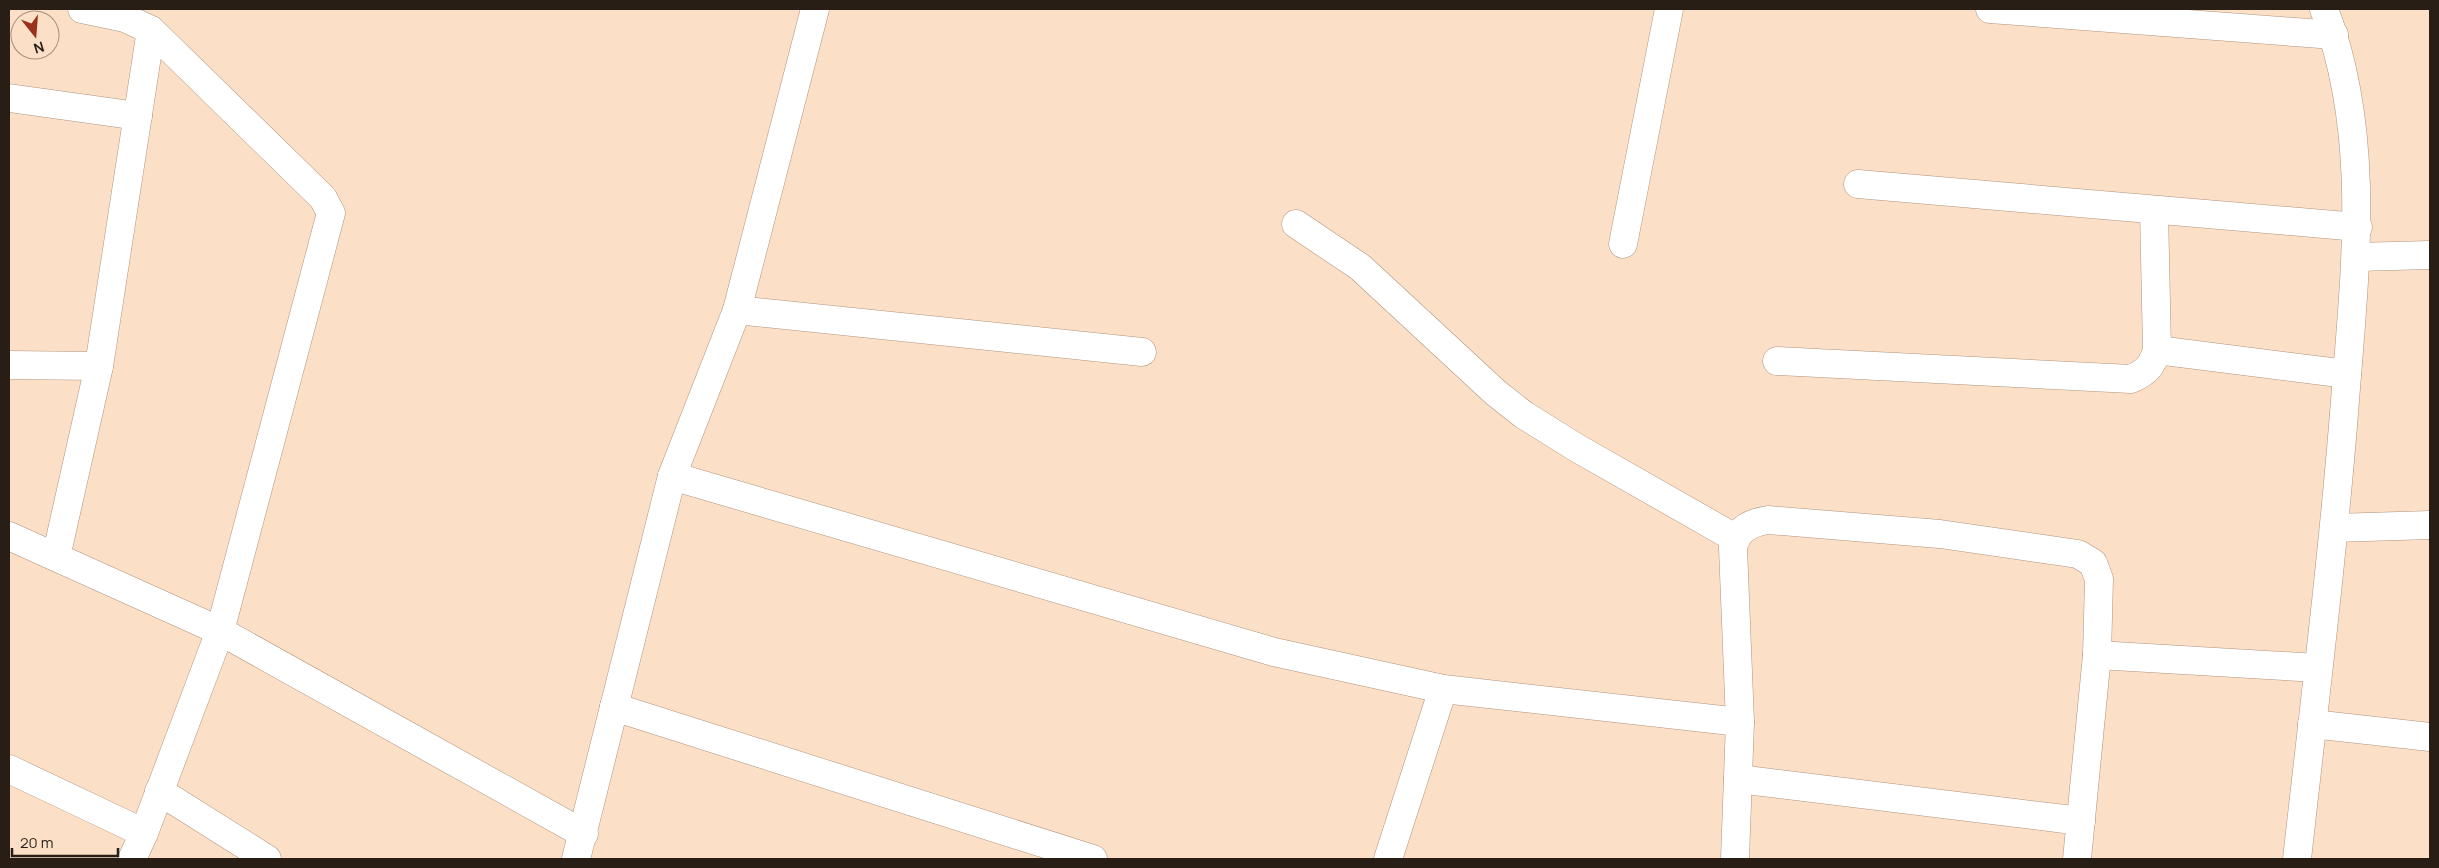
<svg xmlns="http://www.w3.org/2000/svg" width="2439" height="868" viewBox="0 0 2439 868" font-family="Manrope,sans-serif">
	<rect width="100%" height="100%" fill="#fcdfc7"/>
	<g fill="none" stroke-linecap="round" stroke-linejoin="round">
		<!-- minor casing -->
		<g stroke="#af947e" stroke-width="29">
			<g id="minor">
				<polyline points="82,9 125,18 151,30 323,198 331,213 220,631 144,833 132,859"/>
				<polyline points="1990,9 2334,35"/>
				<polyline points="9,98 138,116"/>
				<polyline points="1858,184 2358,227"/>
				<polyline points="1296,224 1360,267 1496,393 1524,415 1577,448 1735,538"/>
				<polyline points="1623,244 1669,9"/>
				<polyline points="2356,257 2430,255"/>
				<polyline points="737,310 1142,352"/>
				<polyline points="2157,350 2347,374"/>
				<path d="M1777,361L2131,379C2147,372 2152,366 2157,350L2154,210"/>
				<polyline points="9,365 99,366"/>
				<polyline points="672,476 1274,652 1443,689 1740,722"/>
				<polyline points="2335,528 2430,525"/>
				<polyline points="9,536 220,631 584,834"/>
				<polyline points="56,557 99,366 151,30"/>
				<polyline points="2097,655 2318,668"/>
				<polyline points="614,707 1093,859"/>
				<polyline points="2312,724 2430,737"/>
				<polyline points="9,769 144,833"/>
				<polyline points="1738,779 2081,821"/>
				<polyline points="159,791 267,859"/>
				<polyline points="576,859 672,476 737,310 815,9"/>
				<polyline points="1388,859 1443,689"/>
				<path d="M1735,859L1740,722L1733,548C1737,529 1750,523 1768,520L1940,534L2078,554L2093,563L2099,579L2097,655L2077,859"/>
				<path d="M2297,859C2314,707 2333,554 2345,401C2355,270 2372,135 2324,9"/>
			</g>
		</g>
		<!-- minor -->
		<use href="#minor" stroke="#fff" stroke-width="28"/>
	</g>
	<!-- border -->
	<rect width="2439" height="868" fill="none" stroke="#281e15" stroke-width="20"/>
	<!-- north arrow -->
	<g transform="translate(35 35) rotate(163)"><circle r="24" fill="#fcdfc7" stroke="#a79280"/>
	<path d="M0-4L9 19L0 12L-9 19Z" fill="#9a311a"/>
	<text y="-8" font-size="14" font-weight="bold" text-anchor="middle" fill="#281e15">N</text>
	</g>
	<!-- scale -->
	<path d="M12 848v8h106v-8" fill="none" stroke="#281e15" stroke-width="2.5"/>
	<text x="20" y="848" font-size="15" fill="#281e15" stroke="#fcdfc7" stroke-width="4" paint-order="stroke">20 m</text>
</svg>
